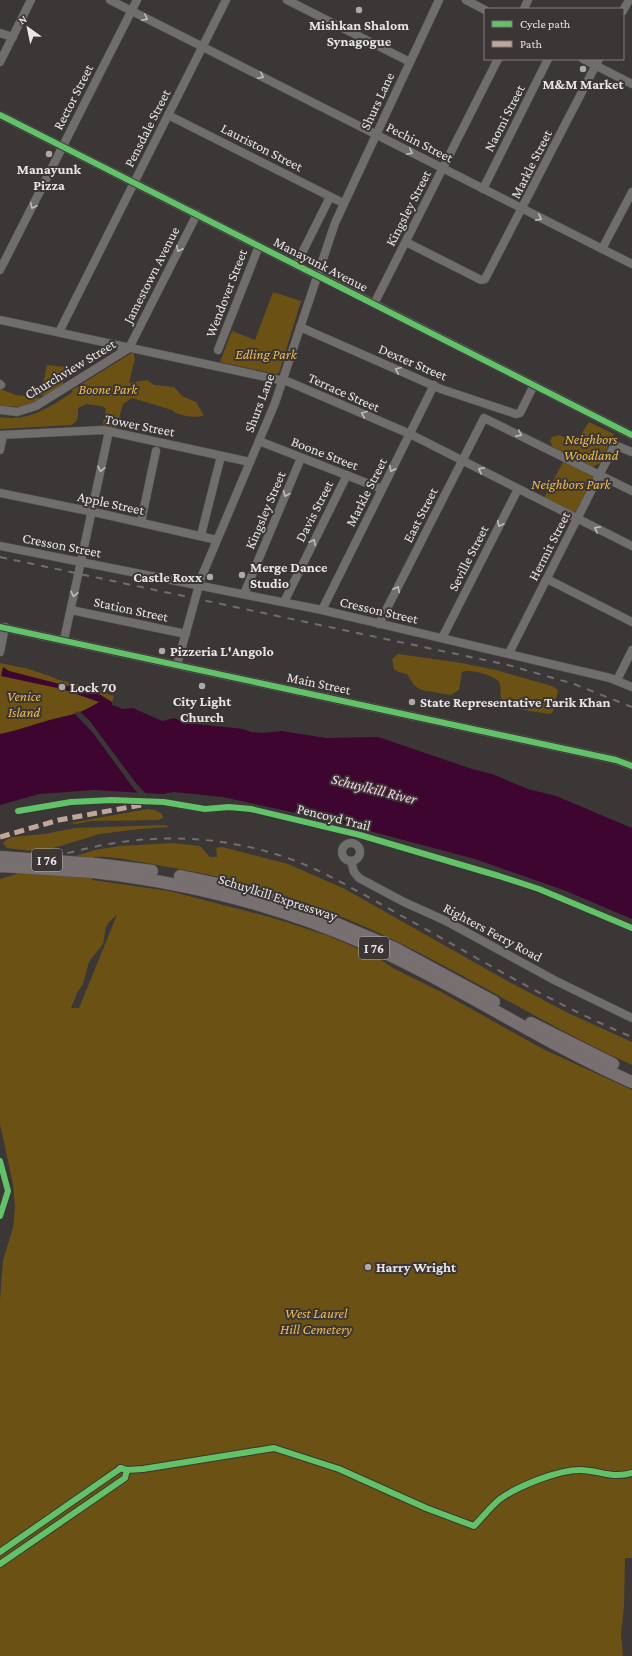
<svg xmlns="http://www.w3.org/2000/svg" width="632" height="1656" viewBox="0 0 632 1656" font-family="'Crimson Pro',serif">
	<rect width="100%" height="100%" fill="#3a3736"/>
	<!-- green -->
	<g fill="#6b5114" fill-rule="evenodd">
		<polygon points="273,292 301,301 279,373 276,374 220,362 232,331 255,340"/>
		<path d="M133,352L135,358L129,383L147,380L154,385L174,387L182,396L196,402L203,414V416C194,418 178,416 172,410L132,398L123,404L116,429L104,426L103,423L106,409L103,407H106L87,404L78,408C78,417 79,421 71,425L0,429V417C29,422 50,407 73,392L72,390Z"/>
		<polygon points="47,365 65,367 63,385 46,396 30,394 42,389"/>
		<polygon points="0,389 16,395 42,398 23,407 0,406"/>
		<polygon points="589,422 614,434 600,463 593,467 553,447 550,441 552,437 560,435 570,441 576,442"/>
		<polygon points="564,460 594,477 576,511 574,512 544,498"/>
		<path d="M398,654L462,663L496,670L552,686L558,690L553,712L550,714C537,712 519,711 507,704C496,698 503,690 499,682C496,676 469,668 462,672L459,690L451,695L421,690L414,685L407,674L398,672L394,669L392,659Z"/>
		<polygon points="0,663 29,669 55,678 56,679 104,691 107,694 114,696 112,702 102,701 75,715 54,719 20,730 0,734"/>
		<polygon points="148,809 155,810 162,814 163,818 158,820 91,821 76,824 70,823"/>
		<polygon points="165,825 169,827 139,829 100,834 40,852 7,848 3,843 6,840 12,837 44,834 75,828"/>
		<path d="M173,843L200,846L210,857H217L216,848L222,847L288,864L345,889L502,978L568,1013L632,1042V1065C546,1026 468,975 383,935C315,903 243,879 168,867C151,864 109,855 94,857L92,880L169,891L270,917L329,936L375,956L393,968L441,992L541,1048L632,1090V1558H625L624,1607L621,1634L623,1656H0V1300L3,1260L13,1228L15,1207L13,1184L0,1124V879L95,850L120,846ZM117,915L79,1008H71L77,993L83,984L89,962L103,944L106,927L109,922Z"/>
	</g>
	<!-- water -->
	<path fill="#3d052f" d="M3,667L9,671L99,694L112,702V705L123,709L133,708L162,721L174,718L187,723L243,729L251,732L263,733L281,731L326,738L378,737L472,769L492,774L528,789L556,796L632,828V919L566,891L475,859L332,821L223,797L174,792L162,794L94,790L39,794L0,805V734C15,731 28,726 43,722C65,715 78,716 99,702L62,689L1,676Z"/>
	<!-- pier -->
	<polygon fill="#3a3736" points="79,711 89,720 135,782 147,795 139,794 134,789 93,733 74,713"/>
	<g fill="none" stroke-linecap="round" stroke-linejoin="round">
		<!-- minor casing -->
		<g stroke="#565352" stroke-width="9">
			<g id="minor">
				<polyline points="110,0 632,264"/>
				<polyline points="287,0 410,62"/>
				<polyline points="466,0 485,10"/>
				<polyline points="524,9 528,0"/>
				<polyline points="623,11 629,0"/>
				<polyline points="0,33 13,37"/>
				<polyline points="583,59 632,84"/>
				<polyline points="0,62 31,0"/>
				<polyline points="0,115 310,272"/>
				<polyline points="168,115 343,203"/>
				<polyline points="483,189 548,59"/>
				<polyline points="406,242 481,280 485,279 599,59"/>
				<polyline points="602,249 632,192"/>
				<polyline points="296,265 330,197"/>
				<polyline points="0,270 137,0"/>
				<polyline points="317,275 632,435"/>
				<polyline points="374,304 498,59"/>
				<polyline points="0,320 289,382 410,434 632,546"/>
				<polyline points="300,327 441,389 516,414 520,413 534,385"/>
				<polyline points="59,332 226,0"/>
				<polyline points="218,350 259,246"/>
				<polyline points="0,384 1,385"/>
				<polyline points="0,410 17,412 36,406 129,348 197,214"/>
				<polyline points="0,435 103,430 250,462"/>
				<polyline points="259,441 382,489"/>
				<polyline points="0,450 3,435"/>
				<polyline points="0,493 98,513 217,540"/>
				<polyline points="141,522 156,451"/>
				<polyline points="201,535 221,456"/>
				<polyline points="0,546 322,610 610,678 632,687"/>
				<polyline points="547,579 632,622"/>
				<polyline points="244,594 301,458"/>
				<polyline points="284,602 347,475"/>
				<polyline points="71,610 186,634"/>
				<polyline points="322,610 434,385"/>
				<polyline points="379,624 484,418 632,491"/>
				<polyline points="0,627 616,760 632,766"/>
				<polyline points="442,638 518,489"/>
				<polyline points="64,640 109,431"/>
				<polyline points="0,652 5,627"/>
				<polyline points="509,653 613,448 617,446 632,452"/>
				<polyline points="177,665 201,578 275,403 335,223 439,0"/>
				<polyline points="617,680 632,650"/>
				<circle cx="351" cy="852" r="9"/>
				<polyline points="351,861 354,872 359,878 404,902 446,921 556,981 632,1018"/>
			</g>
		</g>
		<!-- highway casing -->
		<g stroke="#565352" stroke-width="13">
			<g id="highway">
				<polyline points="95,864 152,871"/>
				<path d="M94,872C188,883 278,905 364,943C456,984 540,1041 632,1082"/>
				<polyline points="180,876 232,887 288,904"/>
				<polyline points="311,913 394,948 494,1002"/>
				<polyline points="531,1023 613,1064"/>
			</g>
		</g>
		<!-- minor -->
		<use href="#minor" stroke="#706d6d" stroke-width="8"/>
		<!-- highway -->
		<use href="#highway" stroke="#786f71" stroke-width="12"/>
		<!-- rail -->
		<g stroke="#716e6e" stroke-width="2" stroke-dasharray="7 7" stroke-linecap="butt">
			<polyline points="0,557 508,665 574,684 632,707"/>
			<path d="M0,872C50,858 101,841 154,839C211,836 271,847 323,873C353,888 382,905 411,921C483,961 555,1005 632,1037"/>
		</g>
		<!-- minor-bridge casing -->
		<g stroke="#565352" stroke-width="9" stroke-linecap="butt">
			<polyline id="minor-bridge" points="310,272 317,275"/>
		</g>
		<!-- highway-bridge casing -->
		<g stroke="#565352" stroke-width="13" stroke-linecap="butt">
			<g id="highway-bridge">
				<polyline points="0,857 95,864"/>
				<polyline points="0,866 94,872"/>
			</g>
		</g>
		<!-- minor-bridge -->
		<use href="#minor-bridge" stroke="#706d6d" stroke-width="8"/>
		<!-- highway-bridge -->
		<use href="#highway-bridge" stroke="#786f71" stroke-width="12"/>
		<!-- quiet -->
		<polyline stroke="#c0a59a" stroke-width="5" stroke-dasharray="10 5" stroke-linecap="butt" points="0,837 59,820 141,805"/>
		<!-- cycleway casing -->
		<g stroke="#3b3635" stroke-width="8">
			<g id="cycleway">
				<polyline points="0,115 632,435"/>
				<polyline points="0,627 616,760 632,766"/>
				<polyline points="18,811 71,802 112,800 164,802 205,809 229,807 251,809 360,835 499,876 539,889 632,928"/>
				<polyline points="0,1161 8,1191 0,1216"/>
				<path d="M120,1468L127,1470L143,1469L274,1448L339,1469L426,1508L474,1526C483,1517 490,1507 500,1499C518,1486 558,1470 580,1470C599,1470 611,1479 632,1473"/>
				<polyline points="0,1552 121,1468"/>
				<polyline points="0,1564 125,1478 127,1470"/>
			</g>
		</g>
		<!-- cycleway -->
		<use href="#cycleway" stroke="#61c268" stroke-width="6"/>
	</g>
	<!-- one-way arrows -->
	<defs><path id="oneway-chevron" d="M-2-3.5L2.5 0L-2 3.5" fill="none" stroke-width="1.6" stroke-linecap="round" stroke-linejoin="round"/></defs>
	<g stroke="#bfbcbb">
		<use href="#oneway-chevron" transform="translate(145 18) rotate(27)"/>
		<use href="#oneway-chevron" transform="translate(261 76) rotate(27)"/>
		<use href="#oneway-chevron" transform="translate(410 152) rotate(27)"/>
		<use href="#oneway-chevron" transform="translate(33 206) rotate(117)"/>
		<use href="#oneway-chevron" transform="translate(539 218) rotate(27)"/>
		<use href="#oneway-chevron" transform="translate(179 249) rotate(117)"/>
		<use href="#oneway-chevron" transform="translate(398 370) rotate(-157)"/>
		<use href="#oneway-chevron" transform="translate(364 414) rotate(-157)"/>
		<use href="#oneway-chevron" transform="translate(519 434) rotate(27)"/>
		<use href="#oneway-chevron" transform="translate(101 469) rotate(102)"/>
		<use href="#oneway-chevron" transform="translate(392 469) rotate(117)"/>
		<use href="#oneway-chevron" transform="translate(481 470) rotate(-153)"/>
		<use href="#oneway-chevron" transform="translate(286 494) rotate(113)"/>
		<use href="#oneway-chevron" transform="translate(500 524) rotate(117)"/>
		<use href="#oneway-chevron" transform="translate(597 529) rotate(-153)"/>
		<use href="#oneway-chevron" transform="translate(313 542) rotate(-63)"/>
		<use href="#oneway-chevron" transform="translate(397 589) rotate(-63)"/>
		<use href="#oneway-chevron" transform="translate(74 594) rotate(102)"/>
	</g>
	<!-- markers -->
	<g fill="#aca9a8" stroke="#3b3635" stroke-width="1.5">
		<circle cx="359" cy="10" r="4"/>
		<circle cx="583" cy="69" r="4"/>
		<circle cx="49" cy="154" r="4"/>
		<circle cx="242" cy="575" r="4"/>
		<circle cx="210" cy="577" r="4"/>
		<circle cx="162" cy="651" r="4"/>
		<circle cx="202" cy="686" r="4"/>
		<circle cx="62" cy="687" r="4"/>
		<circle cx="412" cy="702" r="4"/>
		<circle cx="368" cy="1267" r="4"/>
	</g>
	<g text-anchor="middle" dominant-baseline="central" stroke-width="4" stroke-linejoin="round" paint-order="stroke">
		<!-- shield labels -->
		<g fill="#3b3635" stroke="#b5b1b0" stroke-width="1">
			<rect x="32" y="849" width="30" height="22" rx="3"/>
			<rect x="359" y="937" width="30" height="22" rx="3"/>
		</g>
		<g font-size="13" font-weight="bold" fill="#e9e6e5">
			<text x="47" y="860">I 76</text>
			<text x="374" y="948">I 76</text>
		</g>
		<!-- poi labels -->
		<g font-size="14" font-weight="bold" fill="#e9e6e5" stroke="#3b3635" text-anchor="start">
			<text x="359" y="25" text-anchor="middle">Mishkan Shalom<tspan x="359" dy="16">Synagogue</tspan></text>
			<text x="583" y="84" text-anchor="middle">M&amp;M Market</text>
			<text x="49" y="169" text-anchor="middle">Manayunk<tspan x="49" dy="16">Pizza</tspan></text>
			<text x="250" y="567">Merge Dance<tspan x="250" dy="16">Studio</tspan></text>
			<text x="202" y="577" text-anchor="end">Castle Roxx</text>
			<text x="170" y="651">Pizzeria L'Angolo</text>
			<text x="70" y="687">Lock 70</text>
			<text x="202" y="701" text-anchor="middle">City Light<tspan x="202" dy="16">Church</tspan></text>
			<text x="420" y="702">State Representative Tarik Khan</text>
			<text x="376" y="1267">Harry Wright</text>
		</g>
		<!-- street labels -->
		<g font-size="14" fill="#e9e6e5" stroke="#3b3635">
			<text transform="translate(73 97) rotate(-63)">Rector Street</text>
			<text transform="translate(377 101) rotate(-65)">Shurs Lane</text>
			<text transform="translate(504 118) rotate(-63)">Naomi Street</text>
			<text transform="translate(147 128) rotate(-63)">Pensdale Street</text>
			<text transform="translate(420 142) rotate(27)">Pechin Street</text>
			<text transform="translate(262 147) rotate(27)">Lauriston Street</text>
			<text transform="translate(531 164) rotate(-63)">Markle Street</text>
			<text transform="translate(408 208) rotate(-63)">Kingsley Street</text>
			<text transform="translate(321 264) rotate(27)">Manayunk Avenue</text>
			<text transform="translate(151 275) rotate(-63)">Jamestown Avenue</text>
			<text transform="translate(226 293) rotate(-69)">Wendover Street</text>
			<text transform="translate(413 362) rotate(23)">Dexter Street</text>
			<text transform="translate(70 369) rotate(-31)">Churchview Street</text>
			<text transform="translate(344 392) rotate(24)">Terrace Street</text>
			<text transform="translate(259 403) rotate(-69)">Shurs Lane</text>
			<text transform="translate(140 425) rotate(11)">Tower Street</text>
			<text transform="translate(325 453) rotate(21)">Boone Street</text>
			<text transform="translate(366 492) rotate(-63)">Markle Street</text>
			<text transform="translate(111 503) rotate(12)">Apple Street</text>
			<text transform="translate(265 510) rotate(-67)">Kingsley Street</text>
			<text transform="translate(314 511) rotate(-63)">Davis Street</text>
			<text transform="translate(420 515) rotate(-63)">East Street</text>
			<text transform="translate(62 545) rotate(11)">Cresson Street</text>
			<text transform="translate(549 546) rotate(-63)">Hermit Street</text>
			<text transform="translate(468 558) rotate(-63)">Seville Street</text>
			<text transform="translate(131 609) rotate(12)">Station Street</text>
			<text transform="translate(379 610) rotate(13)">Cresson Street</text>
			<text transform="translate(319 683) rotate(12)">Main Street</text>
			<text transform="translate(334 817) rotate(14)">Pencoyd Trail</text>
			<text transform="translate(278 897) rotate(18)">Schuylkill Expressway</text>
			<text transform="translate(493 932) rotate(28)">Righters Ferry Road</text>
		</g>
		<!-- park labels -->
		<g font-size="14" font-style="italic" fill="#f0bc4c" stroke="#3b3635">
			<text x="266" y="354">Edling Park</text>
			<text x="108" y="389">Boone Park</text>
			<text x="591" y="439">Neighbors<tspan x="591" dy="16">Woodland</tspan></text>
			<text x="571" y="484">Neighbors Park</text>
			<text x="24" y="696">Venice<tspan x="24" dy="16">Island</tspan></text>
			<text x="316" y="1313">West Laurel<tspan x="316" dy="16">Hill Cemetery</tspan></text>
		</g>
		<!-- water labels -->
		<g font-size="15" font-style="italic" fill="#fbd2eb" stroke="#3b3635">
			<text transform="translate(374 789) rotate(14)">Schuylkill River</text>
		</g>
	</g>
	<!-- legend -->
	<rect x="484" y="8" width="140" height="52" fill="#3b3635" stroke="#817c7b"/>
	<rect x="492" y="21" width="20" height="6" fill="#61c268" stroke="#817c7b"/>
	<text x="520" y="28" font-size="12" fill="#e9e6e5">Cycle path</text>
	<rect x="492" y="41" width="20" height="6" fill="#c0a59a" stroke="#817c7b"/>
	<text x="520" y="48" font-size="12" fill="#e9e6e5">Path</text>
	<!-- north arrow -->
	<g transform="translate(28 28) rotate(327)" stroke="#3b3635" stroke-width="3" paint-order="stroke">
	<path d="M0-3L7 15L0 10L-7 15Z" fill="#e9e6e5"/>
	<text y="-6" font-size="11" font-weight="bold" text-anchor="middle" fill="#e9e6e5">N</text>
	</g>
</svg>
